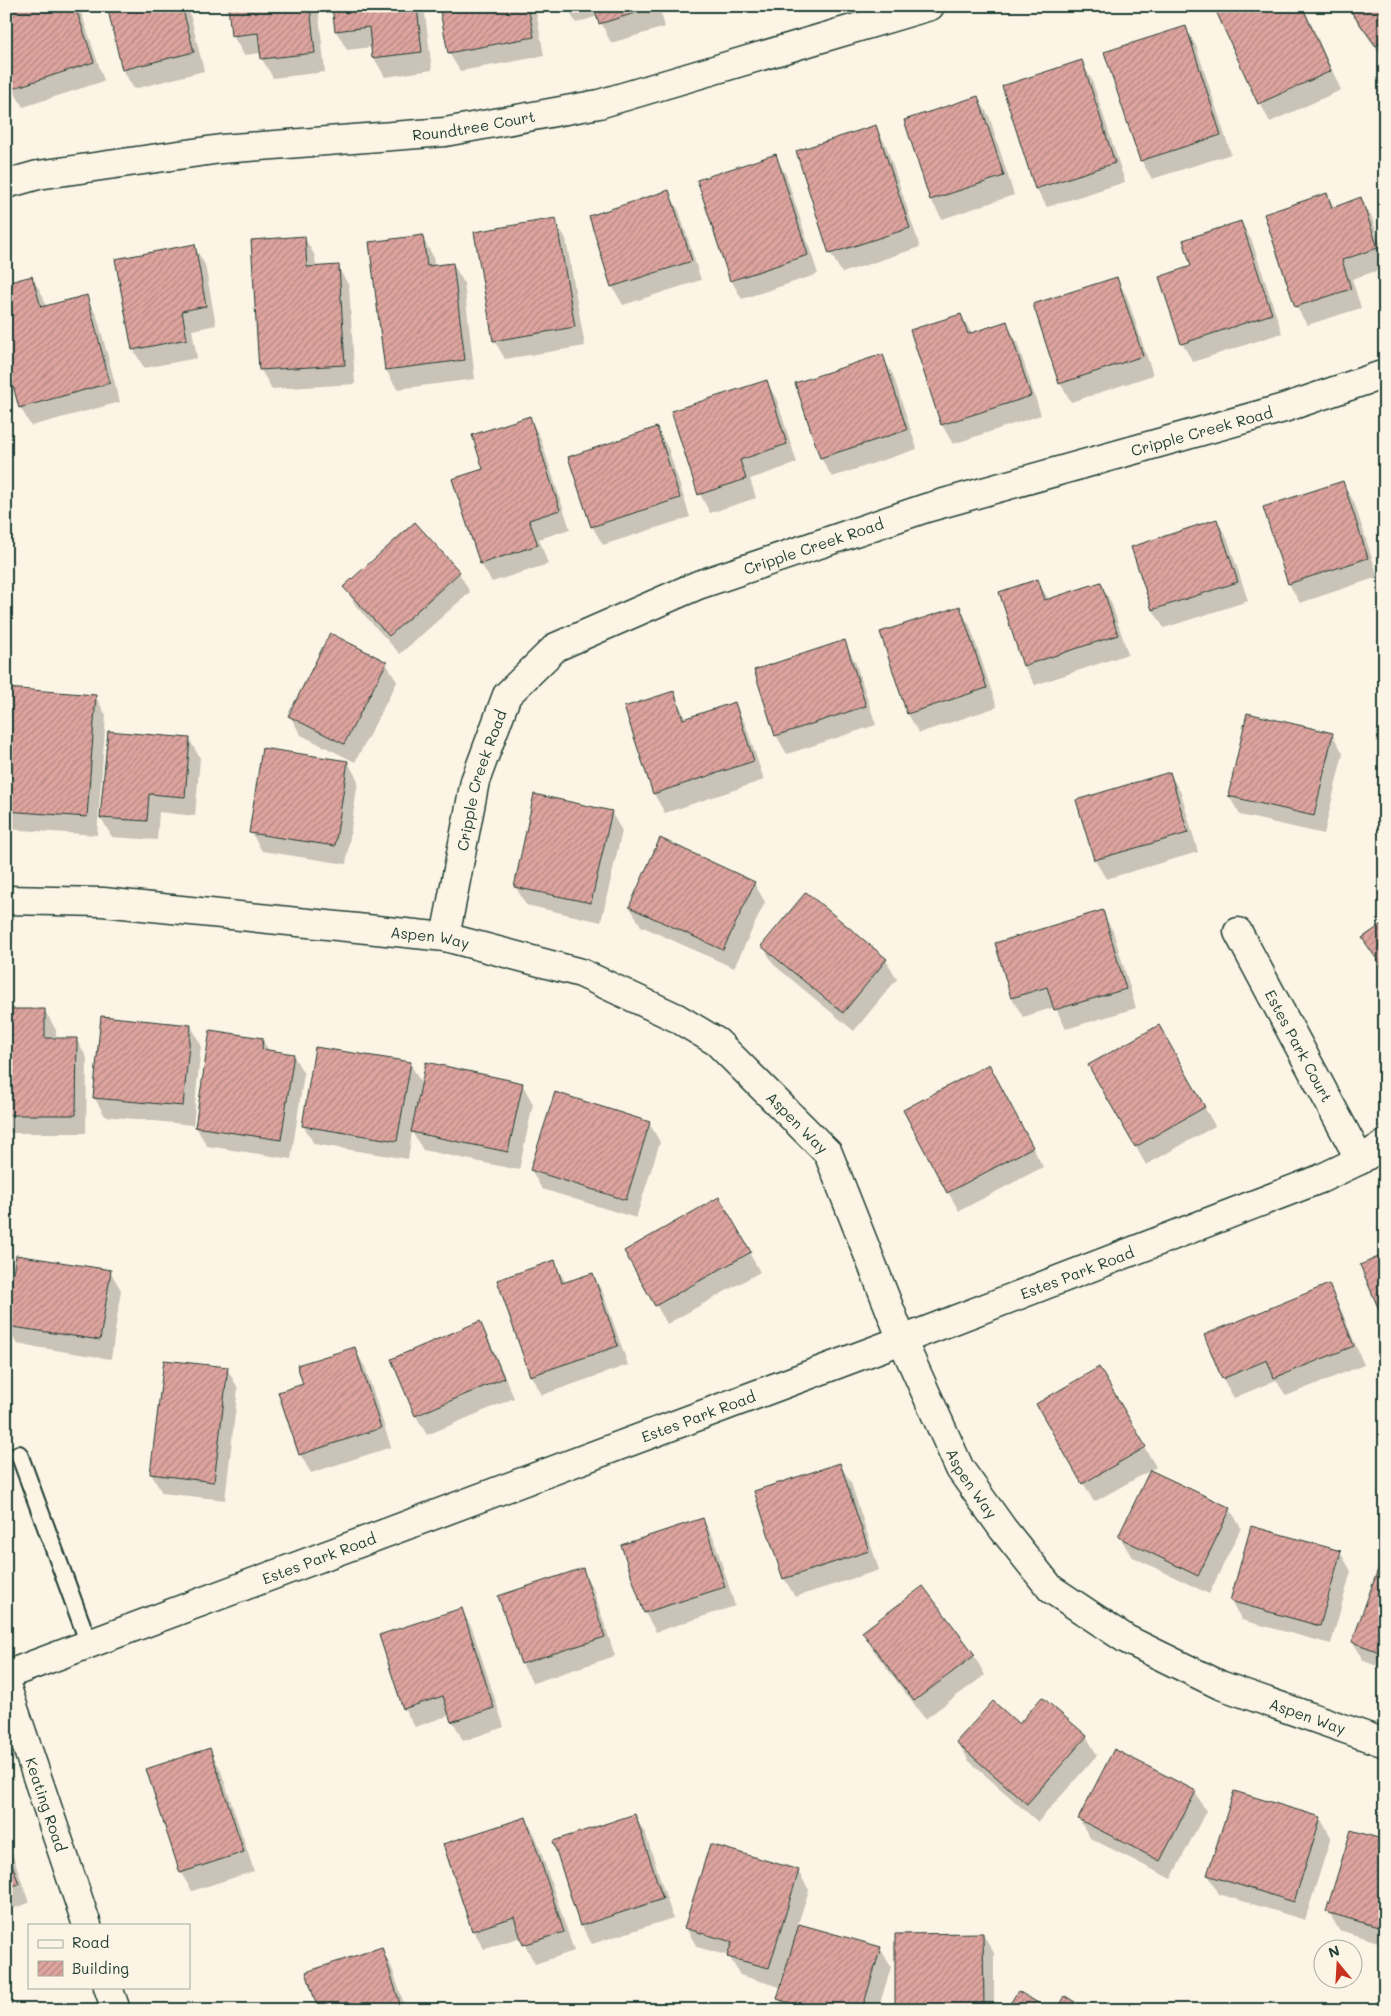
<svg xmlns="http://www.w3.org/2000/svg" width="1391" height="2016" viewBox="0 0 1391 2016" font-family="Mali,sans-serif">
	<defs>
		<pattern id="building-hatch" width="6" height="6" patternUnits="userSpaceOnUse" patternTransform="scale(1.25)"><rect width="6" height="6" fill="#dea49e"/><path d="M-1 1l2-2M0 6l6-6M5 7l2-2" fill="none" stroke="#b38782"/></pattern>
	</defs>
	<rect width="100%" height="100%" fill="#fcf5e5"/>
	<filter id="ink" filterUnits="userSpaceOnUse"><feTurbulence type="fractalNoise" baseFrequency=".02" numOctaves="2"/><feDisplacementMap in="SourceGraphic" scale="10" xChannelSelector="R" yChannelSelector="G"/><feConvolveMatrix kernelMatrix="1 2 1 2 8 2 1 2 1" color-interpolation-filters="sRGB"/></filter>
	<g filter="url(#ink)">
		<!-- shadow -->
		<g fill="#0003">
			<polygon points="6,6 79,6 104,81 23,107 12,88"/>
			<polygon points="108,6 188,6 204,71 134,89 123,70"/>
			<polygon points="229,6 318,6 325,72 273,78 262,59 261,53 244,55 233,36"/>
			<polygon points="333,6 424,6 432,70 385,77 374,58 372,47 347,50 336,31"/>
			<polygon points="441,6 535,6 544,56 460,71 449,53"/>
			<polygon points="566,6 659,6 665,27 611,43 598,16 576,23"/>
			<polygon points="1229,6 1303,6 1341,90 1270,122 1260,103 1218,11"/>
			<polygon points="1346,6 1385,6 1385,61"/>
			<polygon points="1185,27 1196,46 1231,154 1152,179 1141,160"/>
			<polygon points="1081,61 1092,80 1125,182 1047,207 1036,188"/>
			<polygon points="978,98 989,116 1014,195 942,219 931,200 906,121"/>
			<polygon points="875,126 886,145 920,247 842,273 831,254 797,151"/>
			<polygon points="775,156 786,175 818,274 742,299 731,280"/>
			<polygon points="668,192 679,211 701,280 623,305 612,286"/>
			<polygon points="1327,195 1335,208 1361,199 1372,218 1385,258 1385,268 1352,279 1361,308 1307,325 1296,306"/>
			<polygon points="555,220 566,239 585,346 505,359 494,340"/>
			<polygon points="1241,222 1252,241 1282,333 1193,362 1182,343 1193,267"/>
			<polygon points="304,237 315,256 316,268 338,267 349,286 355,384 272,389 261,370"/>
			<polygon points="422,237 433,256 434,266 453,264 464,283 475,379 397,389 386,370"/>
			<polygon points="194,246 205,265 216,325 192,330 197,358 144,368 133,349"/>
			<polygon points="32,277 43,296 46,307 86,297 97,316 120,402 31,426 20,407"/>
			<polygon points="1117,278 1127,297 1153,375 1071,402 1060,383"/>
			<polygon points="961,315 972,334 1006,323 1017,342 1041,415 953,444 942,425 912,331"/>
			<polygon points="882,356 893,375 917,449 832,477 821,458 797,384"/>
			<polygon points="766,381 777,400 797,463 750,479 756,498 710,513 700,494"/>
			<polygon points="529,418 540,437 570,529 539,539 548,564 492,582 481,564 485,470"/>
			<polygon points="657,429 668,448 690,517 603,545 592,526"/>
			<polygon points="1343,483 1354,502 1378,577 1300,603 1289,584 1265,508"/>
			<polygon points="1217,521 1228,540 1248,601 1164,628 1153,610"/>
			<polygon points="459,573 470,592 400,654 356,606 345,587"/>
			<polygon points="1037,581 1049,600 1100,583 1111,602 1128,654 1035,685 1024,666 1000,593"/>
			<polygon points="959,607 970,626 997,707 919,733 908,714 881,633"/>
			<polygon points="844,642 855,661 876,725 787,754 776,735"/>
			<polygon points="386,663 397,682 355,762 301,735 290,716"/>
			<polygon points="6,689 95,696 106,715 97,835 6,829"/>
			<polygon points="673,693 686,719 734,704 745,723 764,780 665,813 654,794"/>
			<polygon points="1332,734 1343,753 1324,834 1240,815 1229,796"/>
			<polygon points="189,739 200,758 195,816 159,812 157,840 112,837 101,818"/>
			<polygon points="348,762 358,781 346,864 262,851 251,832"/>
			<polygon points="1170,774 1181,793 1198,852 1106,879 1095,860"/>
			<polygon points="611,812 622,831 601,922 526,905 515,886"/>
			<polygon points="754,883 765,902 734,968 641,926 630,907"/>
			<polygon points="1102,912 1113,931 1136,1008 1066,1029 1055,1007 1023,1017 1012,998 996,943"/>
			<polygon points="763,946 886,960 897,979 854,1031 774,965"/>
			<polygon points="6,1010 45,1011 56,1030 56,1039 76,1039 87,1058 86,1133 6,1133"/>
			<polygon points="191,1026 201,1045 193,1125 105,1116 94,1097"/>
			<polygon points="1159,1027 1215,1126 1146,1165 1090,1065"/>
			<polygon points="211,1031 262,1039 269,1051 293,1055 304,1074 291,1159 207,1146 196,1127"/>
			<polygon points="410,1063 422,1085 522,1084 533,1104 519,1170 423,1150 412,1132 408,1159 314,1144 303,1125"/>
			<polygon points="989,1065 1043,1167 959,1211 948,1192"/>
			<polygon points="649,1123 660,1142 636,1218 542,1189 531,1170"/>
			<polygon points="719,1199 760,1272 667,1324 626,1251"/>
			<polygon points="554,1262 566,1283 592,1274 603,1293 628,1365 542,1395 531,1376 498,1281"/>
			<polygon points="110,1271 121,1290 111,1359 17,1344 6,1326"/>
			<polygon points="1328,1286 1339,1305 1364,1365 1286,1396 1276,1380 1234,1398 1223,1379 1205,1336"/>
			<polygon points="479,1323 490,1342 514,1398 427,1435 416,1416 392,1360"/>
			<polygon points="354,1348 365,1367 391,1447 311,1473 300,1454 305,1385"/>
			<polygon points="227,1369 238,1388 225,1500 162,1493 151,1474"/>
			<polygon points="1099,1369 1156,1467 1094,1502 1038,1404"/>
			<polygon points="840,1464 851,1483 879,1570 795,1597 784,1578"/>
			<polygon points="1230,1509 1241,1528 1209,1594 1131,1556 1120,1537"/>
			<polygon points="703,1520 714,1539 735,1606 656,1632 645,1613"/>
			<polygon points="1340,1552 1351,1571 1331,1644 1242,1620 1231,1601"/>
			<polygon points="1385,1563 1385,1669 1364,1661 1353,1642"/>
			<polygon points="582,1570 593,1589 615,1656 533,1683 522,1664"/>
			<polygon points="923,1588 974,1656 985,1675 925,1719 874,1651 863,1633"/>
			<polygon points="461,1609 472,1628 504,1727 463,1741 450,1715 415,1727 404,1708"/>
			<polygon points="1019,1726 1086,1736 1097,1755 1038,1822 969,1761 958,1742"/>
			<polygon points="209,1749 220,1768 254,1871 192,1891 181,1873"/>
			<polygon points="1195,1792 1206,1811 1171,1879 1090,1838 1079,1819"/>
			<polygon points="635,1816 646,1835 673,1918 592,1944 581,1925"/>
			<polygon points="526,1818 536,1837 574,1951 535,1964 521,1937 484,1949 473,1930"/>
			<polygon points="1320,1818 1331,1837 1305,1920 1219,1894 1208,1875"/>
			<polygon points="6,1835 29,1903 6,1911"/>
			<polygon points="1385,1841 1385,1944 1339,1930 1328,1911"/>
			<polygon points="798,1871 809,1890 798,1924 880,1948 891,1967 878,2010 785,2010 779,1999 786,1976 783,1975 780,1987 740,1975 729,1956 697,1947 686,1928"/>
			<polygon points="983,1934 994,1953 994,2010 897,2010"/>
			<polygon points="381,1949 392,1968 406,2010 320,2010"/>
		</g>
		<!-- building -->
		<g fill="url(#building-hatch)" stroke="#1f3d34">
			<polygon points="6,6 75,6 94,62 11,89 6,74"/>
			<polygon points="107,6 182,6 194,52 122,70"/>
			<polygon points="228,6 310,6 315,53 261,59 258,33 231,36"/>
			<polygon points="332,6 417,6 422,52 372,58 369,27 335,31"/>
			<polygon points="439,6 528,6 534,37 448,53"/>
			<polygon points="593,6 655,6 655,7 599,24"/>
			<polygon points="1226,6 1302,6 1331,71 1258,104 1216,11"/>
			<polygon points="1347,6 1385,6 1385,40 1376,46"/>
			<polygon points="1186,26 1221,135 1140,161 1104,52"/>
			<polygon points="1082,60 1115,163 1035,189 1002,86"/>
			<polygon points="978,96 1004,176 930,200 904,120"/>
			<polygon points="876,125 910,228 829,254 796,151"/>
			<polygon points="776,154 808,255 730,281 697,180"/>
			<polygon points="669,190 692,261 611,287 589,216"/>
			<polygon points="1327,193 1332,208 1361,197 1378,248 1342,260 1351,289 1295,307 1264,214"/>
			<polygon points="556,218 575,327 493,341 474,232"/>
			<polygon points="1241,221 1272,314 1181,344 1159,277 1191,266 1183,240"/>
			<polygon points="423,235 427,266 453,263 465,360 385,370 369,242"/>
			<polygon points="305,236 307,267 339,265 345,365 259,370 251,240"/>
			<polygon points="195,244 206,306 182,311 187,339 132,350 115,259"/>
			<polygon points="32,276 41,307 87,295 110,383 19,408 6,360 6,283"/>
			<polygon points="1117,277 1143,356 1059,384 1033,304"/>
			<polygon points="961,314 968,334 1007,321 1031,396 941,425 910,330"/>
			<polygon points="883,354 907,430 820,458 795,383"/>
			<polygon points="767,380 787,444 740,460 746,479 698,495 671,411"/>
			<polygon points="530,416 560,510 529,520 538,545 480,564 452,479 483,469 472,435"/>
			<polygon points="657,427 680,498 591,527 568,457"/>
			<polygon points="1343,481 1368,558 1288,584 1263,507"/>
			<polygon points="1217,519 1238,582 1152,610 1131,547"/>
			<polygon points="415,522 460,572 389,636 343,587"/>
			<polygon points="1038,579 1045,600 1101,582 1118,635 1023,666 999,592"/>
			<polygon points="960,606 987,688 907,714 880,632"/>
			<polygon points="330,633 387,662 344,744 288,716"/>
			<polygon points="845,640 866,706 775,736 754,670"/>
			<polygon points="6,688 96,695 87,817 6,811"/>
			<polygon points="674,691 683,719 735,702 754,761 653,794 624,707"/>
			<polygon points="1247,713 1333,733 1314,816 1228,796"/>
			<polygon points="108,731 190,738 185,797 149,794 147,821 100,818"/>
			<polygon points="262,748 348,761 335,846 249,833"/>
			<polygon points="1170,772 1188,833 1094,860 1076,800"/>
			<polygon points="534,794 612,811 591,903 514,887"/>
			<polygon points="660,838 755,882 723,950 629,907"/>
			<polygon points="806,892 887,959 843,1013 761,946"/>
			<polygon points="1103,910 1126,989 1054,1010 1047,987 1011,998 995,943"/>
			<polygon points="1385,922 1385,971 1362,938"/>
			<polygon points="6,1009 45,1009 45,1038 77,1038 76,1115 6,1115"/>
			<polygon points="101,1016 191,1025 183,1106 93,1098"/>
			<polygon points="1159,1025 1205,1107 1135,1147 1088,1065"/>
			<polygon points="210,1030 263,1038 262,1049 294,1054 281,1140 195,1127"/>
			<polygon points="315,1047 411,1062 397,1141 302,1126"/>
			<polygon points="426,1062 523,1083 508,1152 411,1132"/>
			<polygon points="989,1064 1033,1147 947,1193 903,1110"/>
			<polygon points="555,1092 650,1122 626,1200 530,1170"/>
			<polygon points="719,1197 751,1252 655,1306 624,1251"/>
			<polygon points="1385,1254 1385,1324 1360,1265"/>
			<polygon points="16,1255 111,1270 100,1340 6,1326 6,1314"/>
			<polygon points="555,1260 562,1283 593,1273 618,1346 530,1376 497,1280"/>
			<polygon points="1329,1284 1354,1346 1274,1378 1267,1360 1222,1379 1204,1335"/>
			<polygon points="480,1321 504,1378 415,1416 391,1359"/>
			<polygon points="355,1347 381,1428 299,1455 278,1392 303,1384 297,1365"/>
			<polygon points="164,1360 228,1367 214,1482 150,1474"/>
			<polygon points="1099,1367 1146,1447 1082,1484 1036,1404"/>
			<polygon points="840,1463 869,1551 783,1579 754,1491"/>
			<polygon points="1150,1470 1231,1508 1198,1576 1118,1537"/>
			<polygon points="703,1518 725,1587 644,1613 621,1545"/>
			<polygon points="1251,1526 1341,1551 1320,1626 1230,1601"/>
			<polygon points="1381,1561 1385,1562 1385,1654 1352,1642"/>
			<polygon points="583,1568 605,1637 521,1664 498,1596"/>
			<polygon points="923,1586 975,1655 914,1701 862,1632"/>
			<polygon points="462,1608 494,1708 451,1722 443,1696 403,1709 379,1635"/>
			<polygon points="1042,1697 1087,1736 1027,1804 956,1742 993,1701 1019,1724"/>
			<polygon points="210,1748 244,1852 180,1873 146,1769"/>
			<polygon points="1114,1749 1196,1791 1160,1861 1078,1819"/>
			<polygon points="1234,1791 1321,1817 1294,1902 1207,1875"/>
			<polygon points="635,1814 663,1899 580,1926 553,1841"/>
			<polygon points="526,1817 564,1932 523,1945 514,1917 472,1931 443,1844"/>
			<polygon points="1351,1830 1385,1840 1385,1929 1326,1912"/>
			<polygon points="710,1844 799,1870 769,1968 727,1957 732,1942 684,1928"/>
			<polygon points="6,1846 19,1884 6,1888"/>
			<polygon points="799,1924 881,1947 862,2010 812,2010 777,1999"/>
			<polygon points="983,1933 984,2010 895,2010 895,1934"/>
			<polygon points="382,1947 402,2010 318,2010 306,1972"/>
			<polygon points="1018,1991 1050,2010 1006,2010"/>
			<polygon points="1065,1996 1088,2010 1057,2010"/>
		</g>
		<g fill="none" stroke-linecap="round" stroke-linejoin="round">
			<!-- service casing -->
			<g stroke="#1f3d34" stroke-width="20">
				<polyline id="service" points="19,1454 89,1644"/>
			</g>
			<!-- minor casing -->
			<g stroke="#1f3d34" stroke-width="31">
				<g id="minor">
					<path id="s1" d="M6,184L38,175L221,149L445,132L599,104L930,6"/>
					<path id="s2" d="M6,900L103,902L445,937L581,973L677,1018L717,1042L828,1153L902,1340L960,1469L1003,1529L1051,1589L1126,1639L1220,1685L1385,1743"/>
					<path id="s3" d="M1238,932L1360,1160"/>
					<path id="s4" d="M445,937L475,781L507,695L556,647L698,585L926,508L1284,408L1385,374"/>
					<path id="s5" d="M6,1685L87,1925"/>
					<polyline points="108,1987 116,2010"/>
				</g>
			</g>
			<!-- tertiary casing -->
			<g stroke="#1f3d34" stroke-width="31">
				<g id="tertiary">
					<path id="s6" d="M6,1675L902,1340L1320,1179L1360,1160L1385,1144"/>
				</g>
			</g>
			<!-- service -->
			<use href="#service" stroke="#fcf5e5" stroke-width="16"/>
			<!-- minor -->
			<use href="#minor" stroke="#fcf5e5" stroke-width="28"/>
			<!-- tertiary -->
			<use href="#tertiary" stroke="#fcf5e5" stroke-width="28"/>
		</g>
	</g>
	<g text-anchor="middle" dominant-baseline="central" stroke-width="4.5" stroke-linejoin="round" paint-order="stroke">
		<!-- street labels -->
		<g font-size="15" fill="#1f3d34" stroke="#fcf5e5">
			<text stroke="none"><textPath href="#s1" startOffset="472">Roundtree Court</textPath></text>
			<text stroke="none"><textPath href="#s4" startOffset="1001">Cripple Creek Road</textPath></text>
			<text stroke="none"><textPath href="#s4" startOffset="596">Cripple Creek Road</textPath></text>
			<text stroke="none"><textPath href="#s4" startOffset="161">Cripple Creek Road</textPath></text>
			<text stroke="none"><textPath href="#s2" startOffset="426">Aspen Way</textPath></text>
			<text stroke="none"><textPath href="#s3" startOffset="129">Estes Park Court</textPath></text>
			<text stroke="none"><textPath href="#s2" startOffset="848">Aspen Way</textPath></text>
			<text stroke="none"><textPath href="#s6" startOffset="1144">Estes Park Road</textPath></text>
			<text stroke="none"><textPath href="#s6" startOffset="739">Estes Park Road</textPath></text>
			<text stroke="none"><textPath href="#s2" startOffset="1252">Aspen Way</textPath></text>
			<text stroke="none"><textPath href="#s6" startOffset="334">Estes Park Road</textPath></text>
			<text stroke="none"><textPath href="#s2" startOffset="1672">Aspen Way</textPath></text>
			<text stroke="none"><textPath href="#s5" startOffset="126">Keating Road</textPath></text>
		</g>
	</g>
	<!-- margin -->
	<rect width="1391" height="2016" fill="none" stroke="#fcf5e5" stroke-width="25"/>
	<rect x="12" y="12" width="1366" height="1991" fill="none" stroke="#1f3d34" stroke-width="2" filter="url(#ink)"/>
	<!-- legend -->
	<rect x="28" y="1924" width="162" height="65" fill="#fcf5e5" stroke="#a4ab9e"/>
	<rect x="38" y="1940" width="25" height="8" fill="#fcf5e5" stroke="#a4ab9e"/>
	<text x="72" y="1948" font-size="15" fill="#1f3d34">Road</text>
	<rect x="38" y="1961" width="25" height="15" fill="url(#building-hatch)" stroke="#a4ab9e"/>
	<text x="72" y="1974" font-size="15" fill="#1f3d34">Building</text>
	<!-- north arrow -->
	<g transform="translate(1338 1964) rotate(342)"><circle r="24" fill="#fcf5e5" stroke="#a4ab9e"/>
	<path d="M0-4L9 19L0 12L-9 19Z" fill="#c8321e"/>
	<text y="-8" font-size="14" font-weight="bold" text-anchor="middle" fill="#1f3d34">N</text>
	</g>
</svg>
